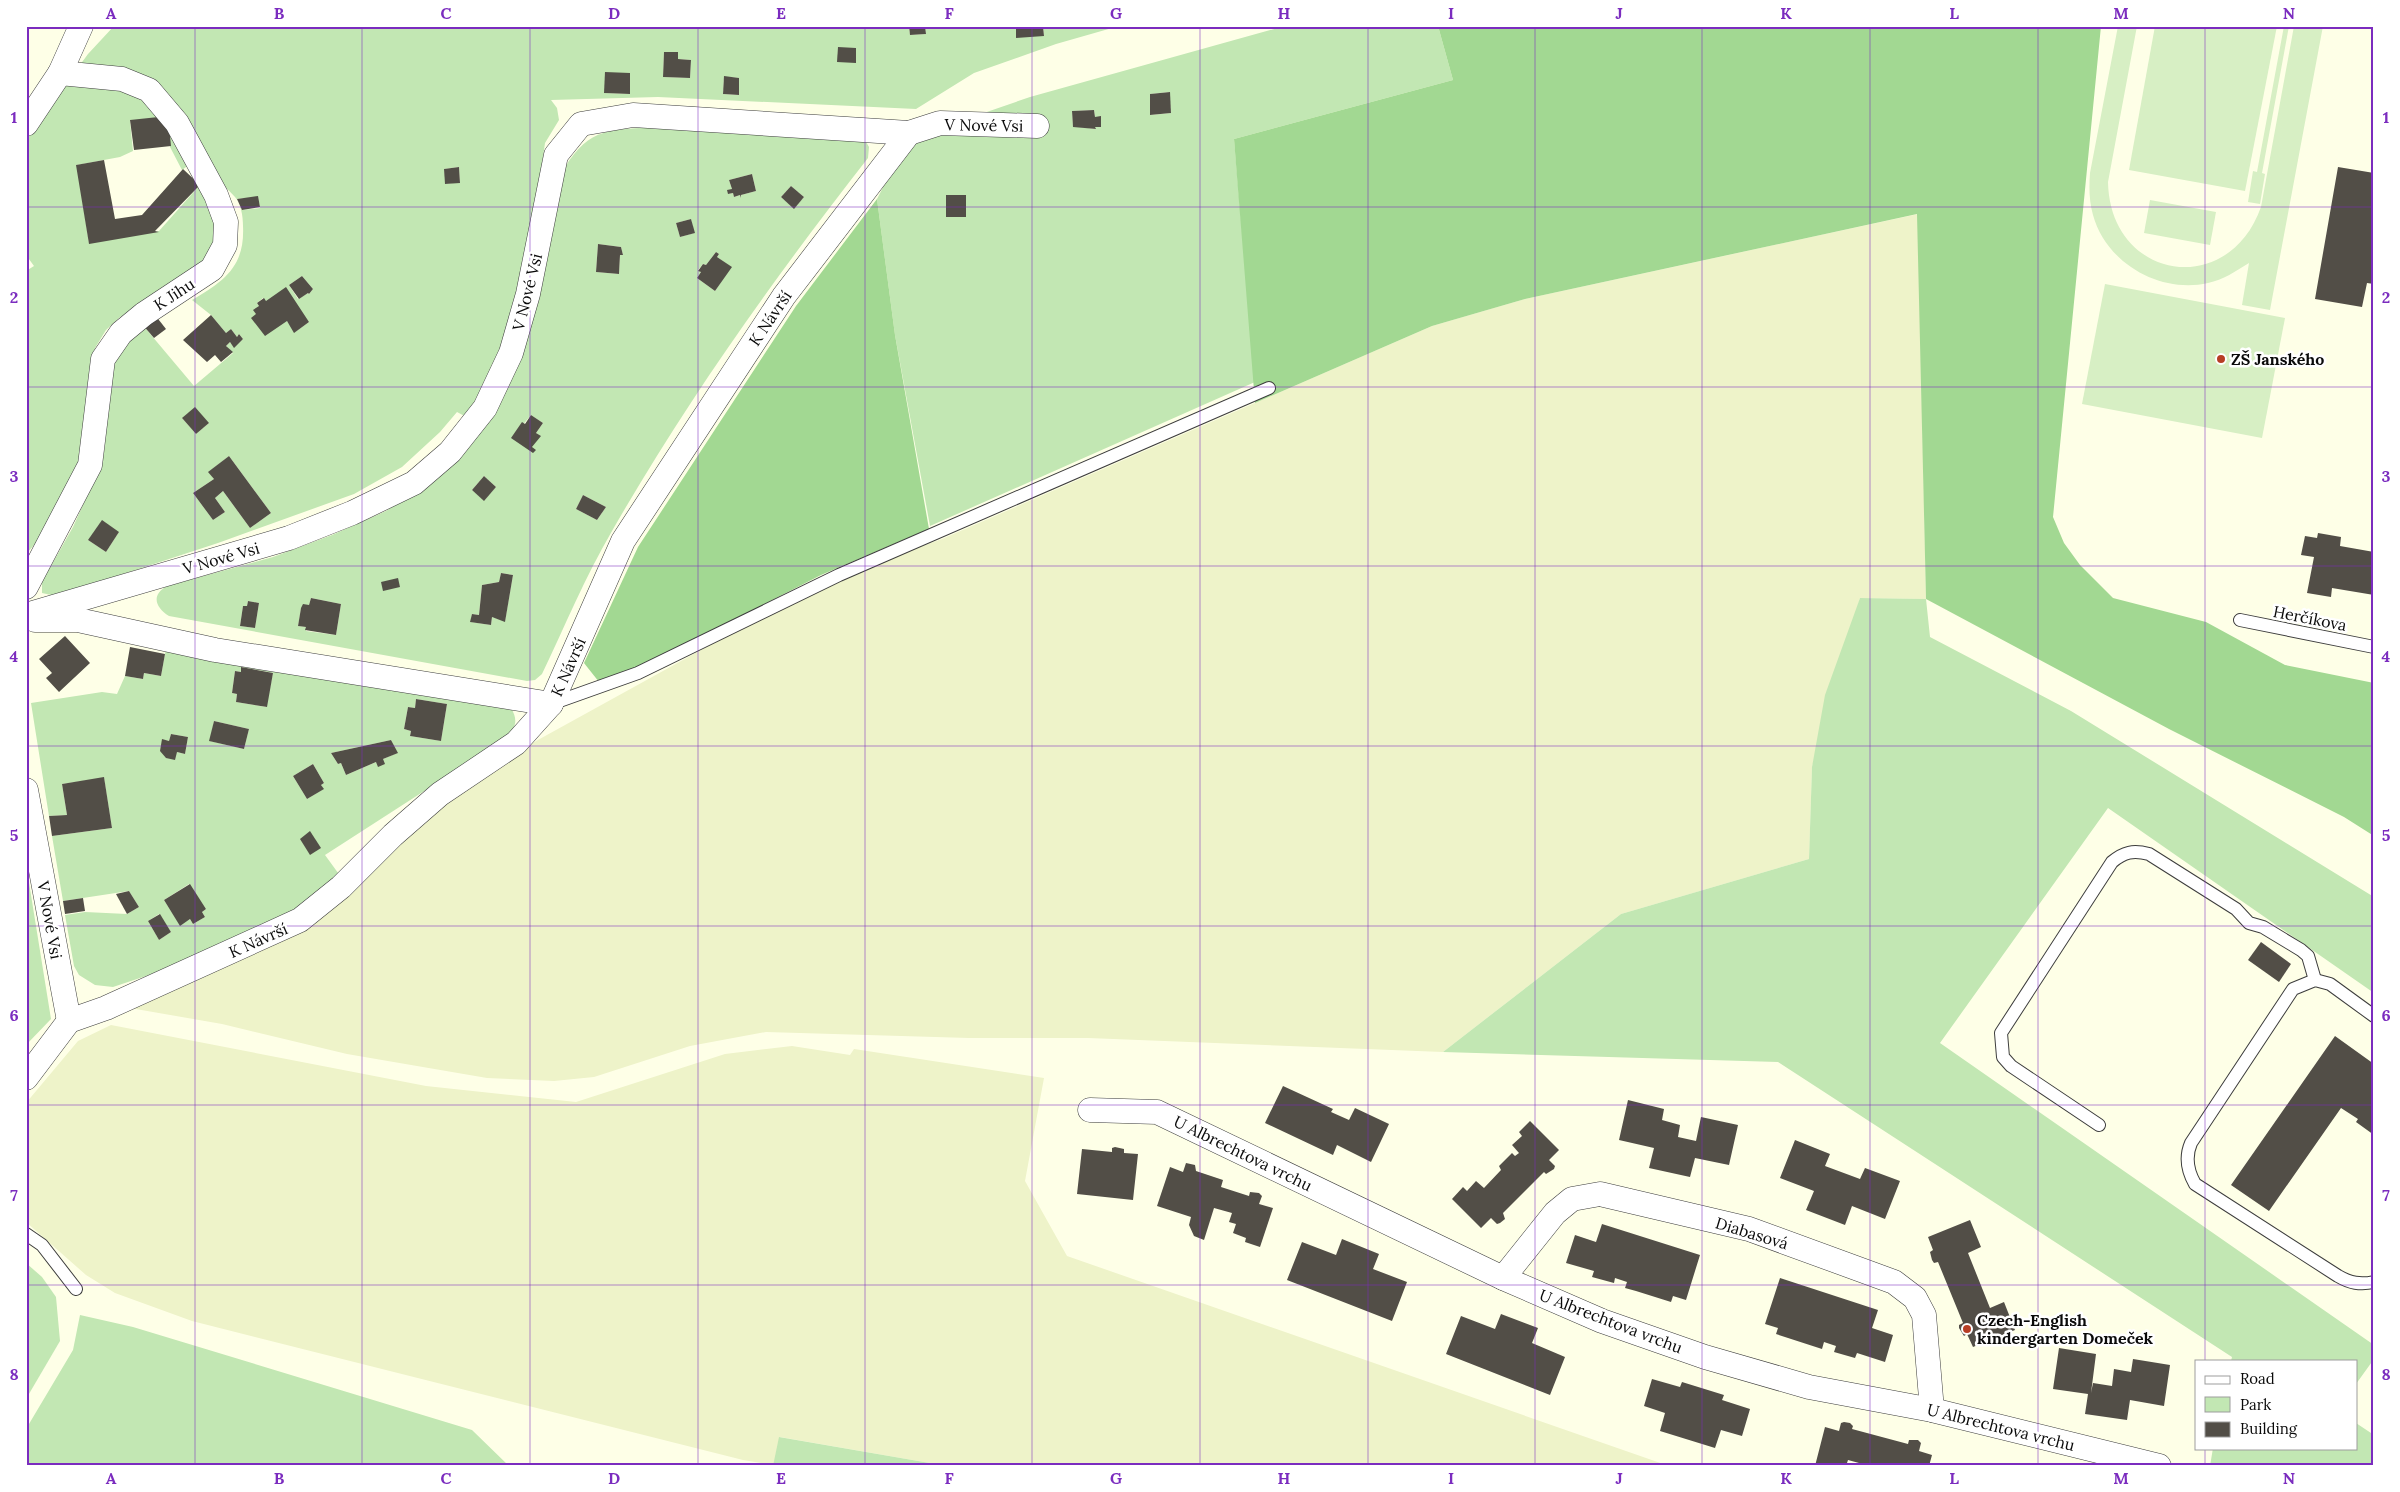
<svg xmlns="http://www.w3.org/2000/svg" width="2400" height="1492" viewBox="0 0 2400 1492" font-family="Lora,serif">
	<rect width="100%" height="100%" fill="#feffe7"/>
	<!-- farmland -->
	<g fill="#eef3c9">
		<polygon points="1918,214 1926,599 1860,598 1812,767 1809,859 1621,914 1443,1052 1088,1038 969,1038 766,1032 690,1046 594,1077 554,1081 487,1078 347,1054 222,1024 130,1008 428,817 527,746 730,634 893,556 942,539 1432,326 1525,299"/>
		<polygon points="111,1025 426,1086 576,1102 725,1054 792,1046 850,1055 854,1049 1044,1078 1025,1181 1067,1256 1669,1466 947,1466 780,1437 774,1465 743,1460 192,1321 115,1293 86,1275 26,1222 26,1103 78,1041"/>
	</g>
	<!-- green -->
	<g fill="#c2e7b3" fill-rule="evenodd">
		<path d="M114,26H909L910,35L926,34L925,26H1016L1044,35L1043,26H1119L1056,44L974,73L916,109L658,97L551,100L557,108L559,120L545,143L524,293L470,419L457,412L440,432L402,467L354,494L218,543L56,596L42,593V582L73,527L102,463L105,446L107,368L141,323L194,386L233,353L226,346L230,342L234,347L243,339L239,334L237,337L231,329L226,333L211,315L192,300C224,281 245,267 243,226C243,216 241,204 235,197C223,183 207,172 194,161L182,170L170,147L168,117L130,121L133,151L120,157L77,165L89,243L159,231L199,186L229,235L185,286L120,317L106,330L95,348L92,365L88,451L44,534L26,554V271L34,266L26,255V139L88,54ZM664,52H678V59L691,60L690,78L663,77ZM630,73L629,94L605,93ZM724,77L739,78V95L723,94ZM459,167L460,182L446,184L444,169ZM258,197L260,208L242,210L237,199ZM302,276L313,289L309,294L308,293L298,299L289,285ZM263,298L266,301L309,322L295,332L287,321L256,314L259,306L257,303ZM182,418L209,423L196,434ZM229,456L271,513L250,528L223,491L215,498L225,512L213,520L193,493L214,479L209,472ZM119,532L106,552L88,540Z"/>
		<path d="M1285,26H1438L1453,80L1234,139L1255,382L930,526L895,335L877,199L908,139L1030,97ZM1169,92L1171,113L1151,115L1150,94ZM1094,110L1095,117H1101V127H1095V129L1073,126L1072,111ZM946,195H966V217H946Z"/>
		<path d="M654,127L865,140L869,147L868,158C775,277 687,400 612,531C585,577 565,626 542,674L535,680L527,681L169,616C155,607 151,595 167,586L273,557L332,535L386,511L436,478L483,426L565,167C590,127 611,130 654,127ZM752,174L756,191L741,195V198L740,195L734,197L733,193L728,194L732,189L729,180ZM791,186L804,197L794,208L781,197ZM691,219L694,233L680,237L676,223ZM598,244L621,247L623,255H620L619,274L596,272ZM716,252L719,254L717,257L731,267L715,291L697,278L701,272L698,270L703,264L706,265ZM531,415L543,423L536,433L540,436L532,447L512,438ZM484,476L496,487L484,500L472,490ZM583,495L606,507L597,520L576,509ZM501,573L513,575L505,621L492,617L491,625L471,622L472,614L479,615L482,585L499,582ZM311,598L341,604L336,635L306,631V627L298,626L301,609L309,605ZM248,601L259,603L255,628L240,626L243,606H247Z"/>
		<polygon points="1860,598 1926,599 1930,637 2071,711 2374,897 2374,993 2108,808 1940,1043 2374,1345 2374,1359 2356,1384 2356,1361 2231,1361 2232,1357 1778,1062 1443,1052 1621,914 1809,859 1812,767 1825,695"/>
		<path d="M167,642L511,708C518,720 516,726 508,737L325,855L341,877L279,921L176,966L113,987L95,985L79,975L74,966L65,915L85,912L127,914L139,907L129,891L63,901L52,836L112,828L104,778L62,784L67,815L49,816L31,703L102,692L117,694L125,676L143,679L144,673L161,676ZM241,667L273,673L266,707L236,702L237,694L232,693L235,671L241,672ZM416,699L447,704L441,741L410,736L411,731L404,729L408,707L415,708ZM214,721L249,729L244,749L210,741ZM171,734L188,737L185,754L177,752L163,740L169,741ZM391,740L397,753L346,775L341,763L338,764L331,753ZM313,764L324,783L321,785L323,789L307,799L293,776ZM189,884L206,909L202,912L205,917L193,924L190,919L180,925L164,900ZM159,914L171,932L159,940L148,921Z"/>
		<polygon points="26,864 51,1019 26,1045 27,1031"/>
		<polygon points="26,1263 42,1277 56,1297 60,1341 26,1399"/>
		<polygon points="80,1315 133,1327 472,1430 509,1466 26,1466 26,1429 73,1350"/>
		<polygon points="2356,1423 2374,1435 2374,1466 2210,1466 2213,1448 2356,1448"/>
		<polygon points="779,1437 947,1466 773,1466"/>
	</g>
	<!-- forest -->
	<g fill="#a2d892">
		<polygon points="1438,26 2101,26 2053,517 2064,543 2080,565 2113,598 2206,622 2285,665 2374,683 2374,836 2344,817 2169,729 1926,599 1917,214 1525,299 1432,326 1255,403 1234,139 1453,80"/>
		<polygon points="877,199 895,335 929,529 821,575 603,687 584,663 638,547 796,306"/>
	</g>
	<!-- pitch -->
	<g fill="#d7efc4">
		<path d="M2118,26H2137L2108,182C2110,280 2228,300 2261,207L2294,26H2323L2270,310L2242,305L2249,263C2236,271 2223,280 2208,283C2160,294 2106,263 2093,215C2089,201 2089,187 2090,173Z"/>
		<polygon points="2155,26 2277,26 2245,191 2129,170"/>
		<polygon points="2284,26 2289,26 2262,173 2265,174 2260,204 2248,202 2253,171 2257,172"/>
		<polygon points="2150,200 2216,212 2210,245 2144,233"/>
		<polygon points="2105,284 2285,318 2262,438 2082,404"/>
	</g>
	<!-- building -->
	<g fill="#524e47">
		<polygon points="909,26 925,26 926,34 910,35"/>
		<polygon points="1016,26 1043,26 1044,36 1016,38"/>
		<polygon points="838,47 856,48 856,63 837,62"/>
		<polygon points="664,52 678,52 678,59 691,60 690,78 663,77"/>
		<polygon points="605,72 630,73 630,94 604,93"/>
		<polygon points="724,76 739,78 739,95 723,94"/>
		<polygon points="1170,92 1171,113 1150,115 1150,94"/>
		<polygon points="1094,110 1095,117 1101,116 1101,127 1095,127 1096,129 1073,127 1072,111"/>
		<polygon points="168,116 171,146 134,150 130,120"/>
		<polygon points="104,160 115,219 142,215 183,169 200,185 155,231 159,232 89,244 76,165"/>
		<polygon points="459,167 460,183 445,184 444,169"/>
		<polygon points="2338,167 2374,173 2374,284 2367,283 2362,307 2315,299"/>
		<polygon points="752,174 756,191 741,195 740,198 740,195 734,197 733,193 728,194 727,190 732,189 729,180"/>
		<polygon points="791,186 804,197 794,209 781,197"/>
		<rect x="946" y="195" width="20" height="22"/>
		<polygon points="258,196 260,207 242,210 237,199"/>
		<polygon points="691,219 695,233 680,237 676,223"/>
		<polygon points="598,244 621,247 623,255 620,255 619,274 596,272"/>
		<polygon points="716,252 719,254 717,257 732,267 715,291 697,278 701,272 698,271 703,264 706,265"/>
		<polygon points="302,276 313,289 309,294 308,293 299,299 289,285"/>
		<polygon points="286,287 309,322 294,333 287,321 265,336 251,318 256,314 253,310 259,306 257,303 264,298 266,301"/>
		<polygon points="155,315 166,329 154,338 141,323"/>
		<polygon points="211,315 226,333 231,329 237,337 239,334 243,339 234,348 230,342 226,346 233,352 221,362 215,355 207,362 183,340"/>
		<polygon points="195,407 209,423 196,434 182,418"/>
		<polygon points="531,415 543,423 536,433 541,436 532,447 536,450 533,453 511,438 522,422 525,424"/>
		<polygon points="229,456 271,513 250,528 223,491 215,498 225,512 213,520 193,493 214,479 208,472"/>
		<polygon points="484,476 496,487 484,501 472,490"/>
		<polygon points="583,495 606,507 597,520 576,509"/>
		<polygon points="102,520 119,532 106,552 88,540"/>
		<polygon points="2318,533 2341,537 2340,546 2374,552 2374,595 2332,588 2331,597 2307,593 2314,557 2301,555 2305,536 2317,538"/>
		<polygon points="501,573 513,575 505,622 492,617 491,625 470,622 472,614 479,615 482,585 499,582"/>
		<polygon points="398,578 400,587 383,591 381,582"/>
		<polygon points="311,598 341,604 336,635 305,630 306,627 298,626 301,608 303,604 309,605"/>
		<polygon points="248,601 259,603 255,628 240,626 243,606 247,606"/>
		<polygon points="65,636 90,663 59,692 46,678 52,673 39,659"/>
		<polygon points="130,647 165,654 161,676 144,673 143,679 125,676"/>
		<polygon points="241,667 273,673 267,707 236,702 237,694 232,693 235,671 241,672"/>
		<polygon points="416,699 447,704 441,741 410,736 411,731 404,729 408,707 415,708"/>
		<polygon points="214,721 249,729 244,749 209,741"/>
		<polygon points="171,734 188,737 185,754 177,752 175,760 166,758 160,751 162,739 169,741"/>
		<polygon points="391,740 398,753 383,759 385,764 378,767 376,762 346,775 341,763 338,764 331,753"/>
		<polygon points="313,764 324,783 321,785 324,789 307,799 293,776"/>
		<polygon points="104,777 112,828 52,836 49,816 67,815 62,784"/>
		<polygon points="310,831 321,848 310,855 300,839"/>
		<polygon points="190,884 206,909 202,912 205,917 193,924 190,919 180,926 164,900"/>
		<polygon points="129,891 139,907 127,914 116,894"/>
		<polygon points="83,898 85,911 65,914 63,901"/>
		<polygon points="160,914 171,932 159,940 148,921"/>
		<polygon points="2261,942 2291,964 2279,982 2248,960"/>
		<polygon points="2335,1036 2374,1064 2374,1135 2356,1122 2358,1119 2341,1108 2269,1211 2231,1185"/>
		<polygon points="1283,1086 1333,1109 1331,1112 1349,1120 1355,1108 1389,1124 1371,1162 1337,1145 1333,1155 1265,1123"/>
		<polygon points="1628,1100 1664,1109 1662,1120 1680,1125 1678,1137 1696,1141 1701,1117 1738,1125 1729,1165 1695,1158 1690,1177 1649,1168 1654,1148 1619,1140"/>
		<polygon points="1530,1121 1559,1150 1549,1160 1555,1166 1554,1169 1546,1174 1544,1172 1503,1213 1505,1219 1500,1223 1497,1224 1491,1218 1481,1228 1452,1199 1463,1187 1467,1191 1476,1181 1484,1188 1501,1170 1499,1166 1512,1153 1515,1156 1519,1153 1512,1145 1522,1136 1519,1132"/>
		<polygon points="1795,1140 1830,1154 1825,1166 1860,1179 1865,1168 1900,1181 1885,1219 1852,1206 1845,1225 1806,1210 1814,1191 1780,1178"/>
		<polygon points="1115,1147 1124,1149 1124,1153 1138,1154 1133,1200 1077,1194 1082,1149 1112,1152 1112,1148"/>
		<polygon points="1186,1163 1195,1165 1196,1171 1223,1180 1221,1187 1249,1196 1250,1192 1259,1193 1262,1196 1259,1204 1273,1208 1260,1247 1245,1242 1246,1238 1233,1233 1236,1224 1229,1222 1232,1213 1214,1208 1204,1240 1194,1236 1189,1225 1191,1217 1157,1206 1170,1167 1183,1172"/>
		<polygon points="1970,1220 1981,1247 1968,1253 1990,1308 2004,1302 2015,1330 1973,1347 1967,1334 1964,1336 1959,1328 1959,1325 1963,1323 1938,1262 1934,1263 1932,1260 1930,1252 1933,1250 1928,1237"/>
		<polygon points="1602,1224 1700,1255 1686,1300 1673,1296 1671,1302 1636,1291 1625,1288 1627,1282 1615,1278 1614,1283 1592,1277 1594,1271 1566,1263 1575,1235 1596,1242"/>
		<polygon points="1342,1239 1379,1254 1373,1269 1407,1282 1392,1321 1287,1280 1302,1242 1336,1255"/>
		<polygon points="1780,1278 1878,1310 1872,1328 1893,1335 1885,1362 1857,1353 1855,1358 1834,1352 1836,1346 1824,1342 1822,1349 1776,1334 1778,1328 1765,1324"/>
		<polygon points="1501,1314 1538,1328 1532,1343 1565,1357 1550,1395 1446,1354 1461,1316 1495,1329"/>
		<polygon points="2059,1348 2096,1354 2091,1393 2093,1383 2112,1386 2114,1369 2131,1372 2133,1359 2170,1365 2164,1406 2130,1400 2127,1420 2085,1414 2088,1394 2053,1389"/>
		<polygon points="1652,1379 1680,1387 1682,1382 1724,1395 1722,1400 1750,1409 1742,1436 1721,1430 1715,1448 1660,1431 1665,1413 1644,1406"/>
		<polygon points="1844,1422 1850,1423 1853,1426 1852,1429 1908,1444 1909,1440 1918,1440 1921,1443 1919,1451 1932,1455 1929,1466 1870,1466 1848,1460 1846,1466 1815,1466 1825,1427 1839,1431 1841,1423"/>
	</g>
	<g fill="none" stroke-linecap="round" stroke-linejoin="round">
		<!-- lane casing -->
		<g stroke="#3d3d3d" stroke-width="14">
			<g id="lane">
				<polyline points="2240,620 2374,647"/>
				<polyline points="551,704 638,673 839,575 1269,388"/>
				<path d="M2374,1016L2330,984L2315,980L2293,989L2191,1143C2185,1157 2187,1170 2195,1184L2338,1276C2350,1283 2360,1285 2374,1282"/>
				<path d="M2099,1125L2011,1066L2003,1057L2001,1033L2112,862C2124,852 2133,850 2149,854L2236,909L2249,923L2263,927L2301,950L2308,956L2315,980"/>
				<polyline points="26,1234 42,1245 76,1289"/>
			</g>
		</g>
		<!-- street casing -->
		<g stroke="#3d3d3d" stroke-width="25">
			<g id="street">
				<polyline points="26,124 60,73 81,26"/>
				<polyline points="26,587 90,465 103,359 121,333 144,314 212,269 225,245 226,222 216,195 177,123 149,90 122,79 60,73"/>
				<polyline points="26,615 289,538 352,513 414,483 450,452 485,408 511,353 528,294 556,155 581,124 633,115 909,133 940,123 1037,126"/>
				<polyline points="35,620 78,620 215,650 551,704"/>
				<polyline points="26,790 69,1021"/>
				<polyline points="26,1078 69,1021 106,1008 300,920 341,887 393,835 440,794 516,743 551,704 623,541 784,296 909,133"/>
				<polyline points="1090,1110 1157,1112 1503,1278 1602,1321 1705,1357 1809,1387 1932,1410 2159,1466"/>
				<polyline points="1503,1278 1555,1213 1572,1199 1600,1194 1749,1229 1894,1282 1915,1298 1924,1315 1932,1410"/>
			</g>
		</g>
		<!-- lane -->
		<use href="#lane" stroke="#fff" stroke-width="12"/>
		<!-- street -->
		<use href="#street" stroke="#fff" stroke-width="24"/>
	</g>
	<!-- grid -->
	<path fill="none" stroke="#7b2cbf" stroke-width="1" stroke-opacity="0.55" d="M195,26V1466M362,26V1466M530,26V1466M698,26V1466M865,26V1466M1032,26V1466M1200,26V1466M1368,26V1466M1535,26V1466M1702,26V1466M1870,26V1466M2038,26V1466M2205,26V1361M26,207H2374M26,387H2374M26,566H2374M26,746H2374M26,926H2374M26,1105H2374M26,1285H2374M2205,1448V1466"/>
	<!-- markers -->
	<g fill="#b73e25" stroke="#fff" stroke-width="2">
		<circle cx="2221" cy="359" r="5"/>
		<circle cx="1967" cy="1329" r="5"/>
	</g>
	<g text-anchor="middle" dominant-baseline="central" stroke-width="5" stroke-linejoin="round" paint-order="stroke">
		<!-- street labels -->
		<g font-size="16" fill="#0a0a0a" stroke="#fff">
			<text transform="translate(984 125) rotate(1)">V Nové Vsi</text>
			<text transform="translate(527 292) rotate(-76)">V Nové Vsi</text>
			<text transform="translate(174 294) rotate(-33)">K Jihu</text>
			<text transform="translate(770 318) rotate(-56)">K Návrší</text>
			<text transform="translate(221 558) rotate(-16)">V Nové Vsi</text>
			<text transform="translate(2310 618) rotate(11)">Herčíkova</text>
			<text transform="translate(568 667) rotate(-66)">K Návrší</text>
			<text transform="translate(50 920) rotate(80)">V Nové Vsi</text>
			<text transform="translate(258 940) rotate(-24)">K Návrší</text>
			<text transform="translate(1243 1153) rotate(26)">U Albrechtova vrchu</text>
			<text transform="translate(1752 1233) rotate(17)">Diabasová</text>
			<text transform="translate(1611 1321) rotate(21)">U Albrechtova vrchu</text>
			<text transform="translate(2001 1427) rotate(14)">U Albrechtova vrchu</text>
		</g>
		<!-- poi labels -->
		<g font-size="16" font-weight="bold" fill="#0a0a0a" stroke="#fff" text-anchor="start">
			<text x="2231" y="359">ZŠ Janského</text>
			<text x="1977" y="1320">Czech-English<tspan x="1977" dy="18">kindergarten Domeček</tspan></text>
		</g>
	</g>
	<!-- border -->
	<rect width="2400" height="1492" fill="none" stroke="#ffffff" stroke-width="55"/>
	<!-- legend -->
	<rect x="2195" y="1360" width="162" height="90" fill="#ffffff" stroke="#9d9d9d"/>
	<rect x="2205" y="1376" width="25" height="8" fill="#ffffff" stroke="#9d9d9d"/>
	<text x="2240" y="1384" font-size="15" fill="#0a0a0a">Road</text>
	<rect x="2205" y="1397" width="25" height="15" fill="#c2e7b3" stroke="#9d9d9d"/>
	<text x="2240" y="1410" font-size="15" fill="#0a0a0a">Park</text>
	<rect x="2205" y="1422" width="25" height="15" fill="#524e47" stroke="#9d9d9d"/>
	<text x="2240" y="1434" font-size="15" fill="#0a0a0a">Building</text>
	<rect x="28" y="28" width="2344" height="1436" fill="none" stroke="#7b2cbf" stroke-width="2"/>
	<g font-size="16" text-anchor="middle" font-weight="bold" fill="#7b2cbf">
		<text x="111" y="19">A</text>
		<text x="279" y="19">B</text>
		<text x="446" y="19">C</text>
		<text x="614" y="19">D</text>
		<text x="781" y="19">E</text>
		<text x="949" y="19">F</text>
		<text x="1116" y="19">G</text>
		<text x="1284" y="19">H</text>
		<text x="1451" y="19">I</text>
		<text x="1619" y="19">J</text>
		<text x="1786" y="19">K</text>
		<text x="1954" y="19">L</text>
		<text x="2121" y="19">M</text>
		<text x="2289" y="19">N</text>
		<text x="14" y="123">1</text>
		<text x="2386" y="123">1</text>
		<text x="14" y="303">2</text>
		<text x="2386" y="303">2</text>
		<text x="14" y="482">3</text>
		<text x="2386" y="482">3</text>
		<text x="14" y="662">4</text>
		<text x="2386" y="662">4</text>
		<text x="14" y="841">5</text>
		<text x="2386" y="841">5</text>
		<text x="14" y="1021">6</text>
		<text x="2386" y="1021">6</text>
		<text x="14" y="1201">7</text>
		<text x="2386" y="1201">7</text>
		<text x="14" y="1380">8</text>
		<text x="2386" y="1380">8</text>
		<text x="111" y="1484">A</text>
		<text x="279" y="1484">B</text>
		<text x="446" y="1484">C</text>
		<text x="614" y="1484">D</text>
		<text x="781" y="1484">E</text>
		<text x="949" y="1484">F</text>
		<text x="1116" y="1484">G</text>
		<text x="1284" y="1484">H</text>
		<text x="1451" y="1484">I</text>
		<text x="1619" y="1484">J</text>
		<text x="1786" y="1484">K</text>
		<text x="1954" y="1484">L</text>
		<text x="2121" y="1484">M</text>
		<text x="2289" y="1484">N</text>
	</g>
</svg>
